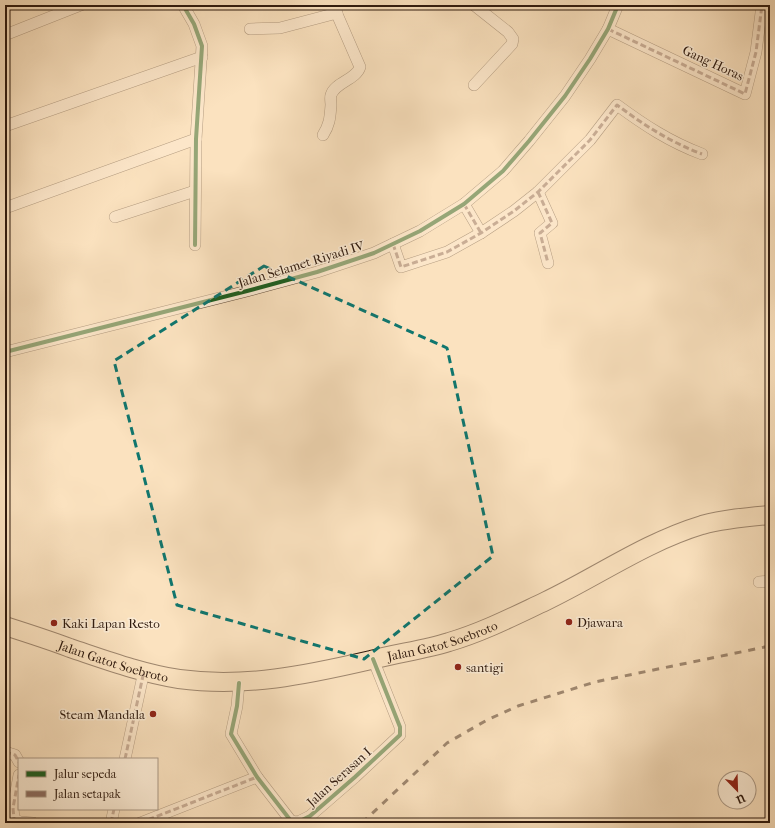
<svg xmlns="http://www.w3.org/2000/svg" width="775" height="828" viewBox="0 0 775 828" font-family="'IM FELL French Canon',serif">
	<rect width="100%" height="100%" fill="#fbe2bf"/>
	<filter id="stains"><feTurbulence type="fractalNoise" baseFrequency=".005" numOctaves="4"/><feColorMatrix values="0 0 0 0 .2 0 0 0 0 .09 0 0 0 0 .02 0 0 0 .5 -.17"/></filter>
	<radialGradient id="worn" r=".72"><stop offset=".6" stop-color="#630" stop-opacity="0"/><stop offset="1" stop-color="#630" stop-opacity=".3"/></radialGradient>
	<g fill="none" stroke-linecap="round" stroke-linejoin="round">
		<!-- minor casing -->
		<g stroke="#624c3a" stroke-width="12">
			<g id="minor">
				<polyline points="183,5 194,24 202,46 196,139 195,245"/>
				<polyline points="250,29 280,28 337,13"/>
				<polyline points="608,29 745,94 756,52 762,5"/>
				<polyline points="5,35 81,5"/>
				<polyline points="474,85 512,44 513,39 508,32 474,5"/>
				<polyline points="5,126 202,57"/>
				<path d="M323,135C330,124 330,117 331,105C331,102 330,98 331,95C335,82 356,80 360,67L333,5"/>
				<polyline points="538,192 552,223 540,233 548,263"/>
				<polyline points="464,204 481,233"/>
				<polyline points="5,208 196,139"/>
				<polyline points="115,217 195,191"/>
				<path d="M393,244L401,267L447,252L481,233L514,211L538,192L590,140L617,105C644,125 670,142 702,154"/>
				<polyline points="5,352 247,291 317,272 374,253 420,231 464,204 503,171 529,141 565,96 590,59 608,29 618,5"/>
				<polyline points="759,582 770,581"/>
				<polyline points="239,683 237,706 231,734 257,777 291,821 296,822 300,821 310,816 355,777 400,735 400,727 373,659"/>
				<polyline points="5,752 15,755 19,762"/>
				<polyline points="125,759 144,671"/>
				<polyline points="14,819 20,822 33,823"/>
				<polyline points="13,823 14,819 13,808 19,775"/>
				<polyline points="111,823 114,809"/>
				<polyline points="140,823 257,777"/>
			</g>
		</g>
		<!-- primary casing -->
		<g stroke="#2f1a0e" stroke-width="20">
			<g id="primary">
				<path id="s1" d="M5,626C27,633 49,640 70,648C106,660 141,673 179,679C245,688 306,675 371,660C397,653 424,650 449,642C483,632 514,616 546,601C598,576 646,542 702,525C724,519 747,517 770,515"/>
			</g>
		</g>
		<!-- minor -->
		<use href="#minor" stroke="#fcecd5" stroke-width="11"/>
		<!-- primary -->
		<use href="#primary" stroke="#fbe2bf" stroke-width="18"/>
		<!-- rail -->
		<polyline stroke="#2f1a0e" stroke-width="3" stroke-dasharray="7 7" stroke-linecap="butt" points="362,823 447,743 487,720 518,706 595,682 770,646"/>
		<!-- quiet -->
		<g stroke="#8d6e63" stroke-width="3" stroke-dasharray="6 3" stroke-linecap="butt">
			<polyline points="608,29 745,94 756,52 762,5"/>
			<polyline points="538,192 552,223 540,233 548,263"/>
			<polyline points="464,204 481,233"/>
			<path d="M393,244L401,267L447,252L481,233L514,211L538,192L590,140L617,105C644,125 670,142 702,154"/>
			<polyline points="5,752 15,755 19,762"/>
			<polyline points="125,759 144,671"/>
			<polyline points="14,819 20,822 33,823"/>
			<polyline points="13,823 14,819 13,808 19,775"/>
			<polyline points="111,823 114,809"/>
			<polyline points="140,823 257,777"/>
		</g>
		<!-- cycleway casing -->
		<g stroke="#fcecd5" stroke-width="6">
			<g id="cycleway">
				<polyline points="183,5 194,24 202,46 196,139 195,245"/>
				<polyline points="5,352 247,291 317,272 374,253 420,231 464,204 503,171 529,141 565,96 590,59 608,29 618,5"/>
				<polyline points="239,683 237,706 231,734 257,777 291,821 296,822 300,821 310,816 355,777 400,735 400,727 373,659"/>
			</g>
		</g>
		<!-- cycleway -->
		<use href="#cycleway" stroke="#1b5e20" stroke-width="4"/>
	</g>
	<!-- marked area -->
	<path d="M0 0H775V828H0ZM264,266L447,348L493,556L364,659L177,605L114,361Z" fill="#fbe2bf" fill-opacity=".55" fill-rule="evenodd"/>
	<path fill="none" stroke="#0f766e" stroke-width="3" stroke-dasharray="8 5" stroke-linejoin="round" d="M264,266L447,348L493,556L364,659L177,605L114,361Z"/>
	<!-- markers -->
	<g fill="#8f2418" stroke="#fcecd5" stroke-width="1.5">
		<circle cx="569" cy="622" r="4"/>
		<circle cx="54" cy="623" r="4"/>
		<circle cx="458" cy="667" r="4"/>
		<circle cx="153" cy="714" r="4"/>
	</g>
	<g text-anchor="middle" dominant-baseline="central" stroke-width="3" stroke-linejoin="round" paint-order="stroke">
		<!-- street labels -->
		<g font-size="13" fill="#2f1a0e" stroke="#fcecd5">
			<text transform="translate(713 63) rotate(25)">Gang Horas</text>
			<text transform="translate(301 264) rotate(-17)">Jalan Selamet Riyadi IV</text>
			<text stroke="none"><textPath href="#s1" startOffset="450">Jalan Gatot Soebroto</textPath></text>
			<text stroke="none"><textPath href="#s1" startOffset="114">Jalan Gatot Soebroto</textPath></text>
			<text transform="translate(339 777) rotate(-42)">Jalan Serasan I</text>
		</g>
		<!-- poi labels -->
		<g font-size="13" fill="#2f1a0e" stroke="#fcecd5" text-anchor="start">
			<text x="577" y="622">Djawara</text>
			<text x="62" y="623">Kaki Lapan Resto</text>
			<text x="466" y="667">santigi</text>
			<text x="145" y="714" text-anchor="end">Steam Mandala</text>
		</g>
	</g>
	<!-- margin -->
	<rect width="775" height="828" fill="none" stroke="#fbe2bf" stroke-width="20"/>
	<rect x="6" y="6" width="763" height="816" fill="none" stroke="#2f1a0e" stroke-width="2"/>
	<rect x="10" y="10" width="755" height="808" fill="none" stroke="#2f1a0e"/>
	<!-- legend -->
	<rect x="18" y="758" width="140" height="52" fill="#fcecd5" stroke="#aa9885"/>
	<rect x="26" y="771" width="20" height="6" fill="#1b5e20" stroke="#aa9885"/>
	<text x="54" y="778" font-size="12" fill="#2f1a0e">Jalur sepeda</text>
	<rect x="26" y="791" width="20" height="6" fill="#8d6e63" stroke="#aa9885"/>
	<text x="54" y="798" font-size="12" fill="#2f1a0e">Jalan setapak</text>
	<!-- north arrow -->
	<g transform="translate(737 790) rotate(157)"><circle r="19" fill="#fcecd5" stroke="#aa9885"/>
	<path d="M0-3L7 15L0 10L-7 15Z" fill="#8f2418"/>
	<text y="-6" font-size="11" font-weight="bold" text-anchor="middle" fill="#2f1a0e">U</text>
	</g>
	<rect width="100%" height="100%" filter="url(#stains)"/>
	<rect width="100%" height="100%" fill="url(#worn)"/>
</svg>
